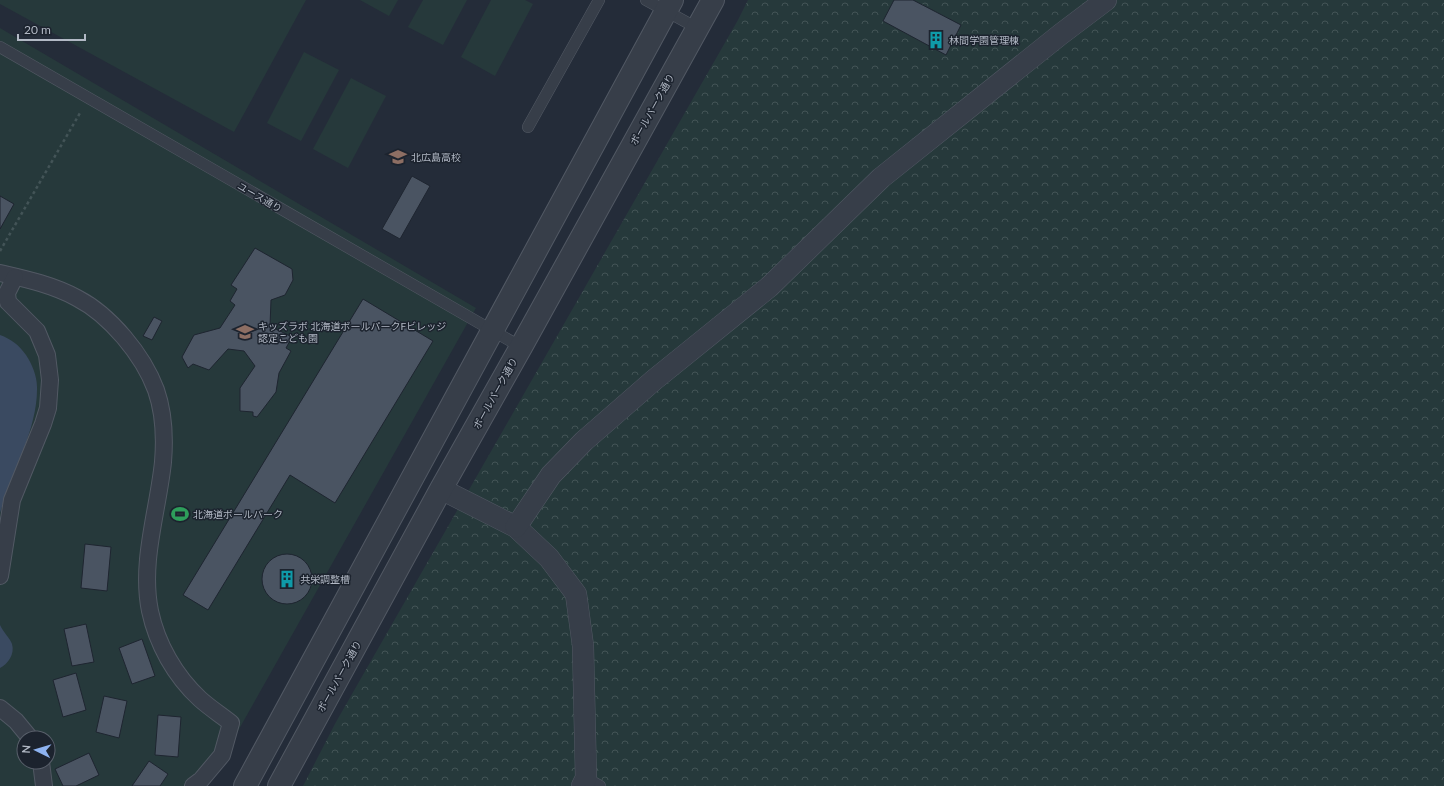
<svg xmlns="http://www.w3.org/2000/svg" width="1444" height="786" viewBox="0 0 1444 786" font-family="Lato,'Noto Sans JP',sans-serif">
	<defs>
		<pattern id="forest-crowns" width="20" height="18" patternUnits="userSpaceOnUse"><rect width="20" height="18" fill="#26393b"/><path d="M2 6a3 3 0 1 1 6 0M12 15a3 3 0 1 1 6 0" fill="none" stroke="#435456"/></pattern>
	</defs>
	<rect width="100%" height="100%" fill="#242c39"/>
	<!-- grass -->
	<g fill="#26393b" fill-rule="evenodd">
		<polygon points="0,0 306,0 234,132 0,4"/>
		<polygon points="360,0 398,0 389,16"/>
		<polygon points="423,0 467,0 443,45 408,27"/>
		<polygon points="491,0 525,0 533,4 495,76 461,57"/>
		<path d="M0,28L476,308L207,786H0ZM24,738H48V762H24Z"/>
		<polygon points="304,52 339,70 301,141 267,123"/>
		<polygon points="351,78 386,96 348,168 313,149"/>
	</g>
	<!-- forest -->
	<polygon fill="url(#forest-crowns)" points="748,0 1444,0 1444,786 303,786 336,722 738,20"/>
	<!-- water -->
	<g fill="#3a4a61">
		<path d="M0,335C11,339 19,345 26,355C32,364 37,376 37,387C38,428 12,473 0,513Z"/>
		<path d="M0,625C3,632 10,638 12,644C15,654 8,664 0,668Z"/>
	</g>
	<!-- building -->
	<g fill="#4a5462" stroke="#1e2530">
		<polygon points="894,0 913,0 961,25 946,55 883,21"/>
		<polygon points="412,176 430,186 400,239 382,229"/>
		<polygon points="0,196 14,204 0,229"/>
		<polygon points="255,248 292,269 293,280 285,295 271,300 270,326 292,337 286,348 291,351 279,373 276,392 257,417 253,416 253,412 240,411 240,388 255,366 244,351 228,349 209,370 193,364 188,368 182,357 194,335 220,328 235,305 230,301 237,289 231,285"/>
		<polygon points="363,299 433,341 335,503 290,475 208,610 183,595"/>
		<polygon points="154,317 162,321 152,340 143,336"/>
		<polygon points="85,544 111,547 107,591 81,588"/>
		<circle cx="287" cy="579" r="25"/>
		<polygon points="86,624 94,662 72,666 64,629"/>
		<polygon points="142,639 155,676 132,684 119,648"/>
		<polygon points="76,673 86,710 63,717 53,680"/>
		<polygon points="104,696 127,701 119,738 96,732"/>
		<polygon points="158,715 181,717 178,757 155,755"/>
		<polygon points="89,753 99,775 76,786 63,786 55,769"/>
		<polygon points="149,761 168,774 160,786 132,786"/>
	</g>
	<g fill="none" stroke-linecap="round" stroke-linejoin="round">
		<!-- service casing -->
		<g stroke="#525964" stroke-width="12">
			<g id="service">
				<polyline points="646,0 697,28"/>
				<polyline points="0,47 521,347"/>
				<polyline points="528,127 599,0"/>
				<polyline points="586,778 600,786"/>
			</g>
		</g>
		<!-- pedestrian casing -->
		<g stroke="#525964" stroke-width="18">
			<g id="pedestrian">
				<path d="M0,273C26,279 53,285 77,298C110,315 143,355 156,390C164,413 165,438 163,462C158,511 140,562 150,611C157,644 175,676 200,699C210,708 221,715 231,723L222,755L201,780L193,786"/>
				<polyline points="0,576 12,500 43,424 48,408 50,380 47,355 37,331 8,302 7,293 15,277"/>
				<polyline points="0,708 16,721 30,738"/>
				<polyline points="41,762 44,786"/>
			</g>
		</g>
		<!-- minor casing -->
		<g stroke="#525964" stroke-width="22">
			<g id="minor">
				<polyline points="441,489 516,527 549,558 576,594 583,646 586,778 582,786"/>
				<polyline points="516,527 551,475 584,441 654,380 769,287 881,178 1061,34 1106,0"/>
			</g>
		</g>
		<!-- tertiary casing -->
		<g stroke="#525964" stroke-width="24">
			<g id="tertiary">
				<polyline points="245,786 672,0"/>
				<polyline points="279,786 441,489 521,347 713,0"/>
			</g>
		</g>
		<!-- path -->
		<polyline stroke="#435457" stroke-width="2.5" stroke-dasharray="3 3" stroke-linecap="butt" points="0,251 80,113"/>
		<!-- service -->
		<use href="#service" stroke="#373e49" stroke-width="11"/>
		<!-- pedestrian -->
		<use href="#pedestrian" stroke="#373e49" stroke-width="16"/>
		<!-- minor -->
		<use href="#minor" stroke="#373e49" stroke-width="21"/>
		<!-- tertiary -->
		<use href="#tertiary" stroke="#373e49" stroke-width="22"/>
	</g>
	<!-- icons -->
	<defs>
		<g id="building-bare" transform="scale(1.38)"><path d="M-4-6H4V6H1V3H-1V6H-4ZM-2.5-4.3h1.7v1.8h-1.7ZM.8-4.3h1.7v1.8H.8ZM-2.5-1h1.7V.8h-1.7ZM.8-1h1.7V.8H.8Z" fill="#0f9aa8" stroke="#1c232e" stroke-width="2.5" paint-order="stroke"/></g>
		<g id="school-bare" transform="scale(1.38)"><path d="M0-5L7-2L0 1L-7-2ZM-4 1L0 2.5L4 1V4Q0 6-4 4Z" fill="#8d6e63" stroke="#1c232e" stroke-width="2.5" paint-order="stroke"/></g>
		<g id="stadium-bare" transform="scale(1.38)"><path d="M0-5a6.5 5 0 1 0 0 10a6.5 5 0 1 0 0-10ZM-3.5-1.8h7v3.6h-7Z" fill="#2e9e5b" stroke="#1c232e" stroke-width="2.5" paint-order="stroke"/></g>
	</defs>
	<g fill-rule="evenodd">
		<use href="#building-bare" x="936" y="40"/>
		<use href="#school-bare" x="398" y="157"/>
		<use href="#school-bare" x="245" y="332"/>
		<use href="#stadium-bare" x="180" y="514"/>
		<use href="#building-bare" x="287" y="579"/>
	</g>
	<g text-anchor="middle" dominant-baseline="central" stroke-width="3" stroke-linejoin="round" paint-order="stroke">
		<!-- poi labels -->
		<g font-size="10" fill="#b2b9c5" stroke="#1c232e" text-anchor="start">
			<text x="949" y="40">林間学園管理棟</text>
			<text x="411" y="157">北広島高校</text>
			<text x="258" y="326">キッズラボ 北海道ボールパークFビレッジ<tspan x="258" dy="12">認定こども園</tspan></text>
			<text x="193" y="514">北海道ボールパーク</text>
			<text x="300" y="579">共栄調整槽</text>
		</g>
		<!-- street labels -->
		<g font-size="10" fill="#b2b9c5" stroke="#1c232e">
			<text transform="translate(652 109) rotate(-61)">ボールパーク通り</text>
			<text transform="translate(260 197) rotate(30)">ユース通り</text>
			<text transform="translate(495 393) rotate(-61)">ボールパーク通り</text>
			<text transform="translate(339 676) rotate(-61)">ボールパーク通り</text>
		</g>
	</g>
	<!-- north arrow -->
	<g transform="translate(36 750) rotate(275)"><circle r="19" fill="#1c232e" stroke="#585f6a"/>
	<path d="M0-3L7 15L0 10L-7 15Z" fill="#8db2f0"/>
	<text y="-6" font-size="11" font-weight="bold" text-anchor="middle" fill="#b2b9c5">N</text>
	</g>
	<!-- scale -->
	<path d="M18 34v6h67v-6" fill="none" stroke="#b2b9c5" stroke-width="2"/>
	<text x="24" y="34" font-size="12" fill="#b2b9c5" stroke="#1c232e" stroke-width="3" paint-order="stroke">20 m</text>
</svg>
